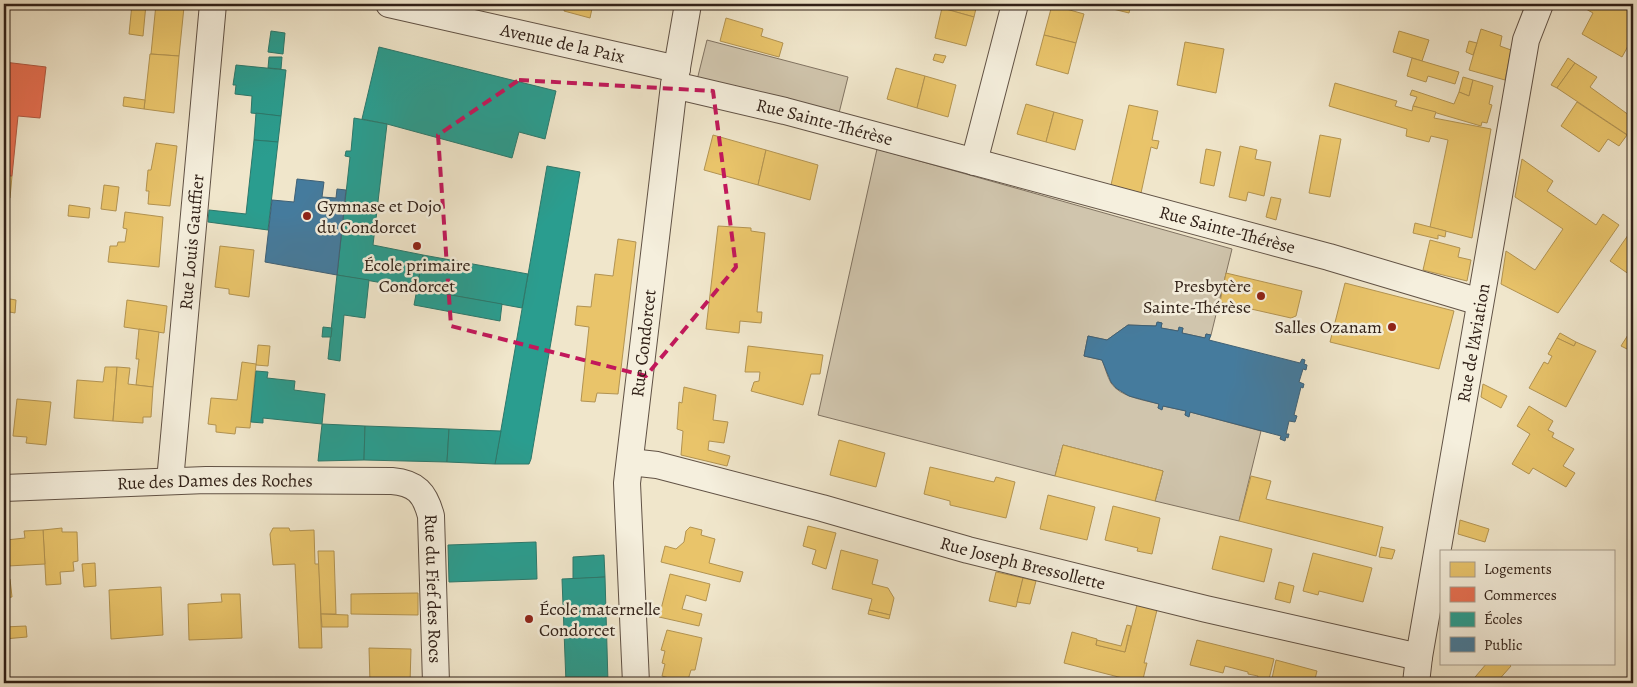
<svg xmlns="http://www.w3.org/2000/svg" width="1637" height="687" viewBox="0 0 1637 687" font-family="Alegreya,serif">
	<rect width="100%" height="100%" fill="#f0e6cb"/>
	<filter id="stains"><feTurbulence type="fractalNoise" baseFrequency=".004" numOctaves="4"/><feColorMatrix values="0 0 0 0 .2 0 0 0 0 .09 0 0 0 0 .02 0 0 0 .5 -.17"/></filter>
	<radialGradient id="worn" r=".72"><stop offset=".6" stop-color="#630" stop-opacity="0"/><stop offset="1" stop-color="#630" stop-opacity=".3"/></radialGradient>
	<!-- green -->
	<g fill="#d0c5ad" stroke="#807362">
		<polygon points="707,40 848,77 838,117 696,84"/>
		<path d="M877,149L1232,249L1211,335L1206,334L1205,338L1182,333L1183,328L1178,331L1161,328L1162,323L1158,322L1156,326L1128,325L1107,340L1088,336L1084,356L1102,360C1105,367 1107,376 1111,383C1120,397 1144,400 1159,404L1158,408L1162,409L1163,406L1186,411L1185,415L1189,416L1190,412L1261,431L1239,521L1155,501L1163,471L1063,445L1055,476L818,415Z"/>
	</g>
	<!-- homes -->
	<g fill="#e9c46a" stroke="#b29351">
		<polygon points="132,4 146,4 143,36 129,34"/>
		<polygon points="156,4 184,7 179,56 151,54"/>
		<polygon points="565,4 593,4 590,18 564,11"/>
		<polygon points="943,4 977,4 974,17 942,8"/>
		<polygon points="1106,4 1131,4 1129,13 1105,7"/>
		<polygon points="1588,4 1624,4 1633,9 1633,37 1622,57 1582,34 1593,13 1586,9"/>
		<polygon points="1052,5 1084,14 1076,43 1044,35"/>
		<polygon points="942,8 974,17 966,46 935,38"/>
		<polygon points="726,18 763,29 761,36 783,43 779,57 720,41"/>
		<polygon points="1481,29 1502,36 1500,46 1511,50 1505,80 1469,70"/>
		<polygon points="1399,31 1429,40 1422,61 1393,52"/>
		<polygon points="1044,35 1076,43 1068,74 1036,65"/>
		<polygon points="1469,41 1477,43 1473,55 1466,52"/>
		<polygon points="1185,42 1224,49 1216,93 1177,85"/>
		<polygon points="150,54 179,56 174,113 144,109"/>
		<polygon points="935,54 946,56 943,63 933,60"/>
		<polygon points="1412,58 1459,72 1455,84 1428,76 1426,82 1407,76"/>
		<polygon points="1568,58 1575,63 1557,88 1551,85"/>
		<polygon points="1575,63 1597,77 1590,87 1633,118 1633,129 1629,136 1557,88"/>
		<polygon points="896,68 925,76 917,108 887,99"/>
		<polygon points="925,76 956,85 948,117 917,108"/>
		<polygon points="1463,77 1473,80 1469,96 1459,92"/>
		<polygon points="1473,80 1493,86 1489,104 1492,105 1487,123 1482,122 1481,126 1413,106 1417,97 1410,95 1412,90 1454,104 1459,92 1469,96"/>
		<polygon points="1335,83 1397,101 1395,106 1412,111 1413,106 1436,112 1434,118 1491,129 1472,238 1430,227 1448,140 1431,136 1429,142 1406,136 1407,129 1329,106"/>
		<polygon points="124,97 145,100 144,109 123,106"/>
		<polygon points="1577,102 1627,135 1619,146 1608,139 1599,152 1561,126"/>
		<polygon points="1026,104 1054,112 1046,142 1017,134"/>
		<polygon points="1129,105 1158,111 1152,140 1159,141 1157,149 1151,147 1141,193 1111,185"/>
		<polygon points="1054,112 1083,120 1075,150 1046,142"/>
		<polygon points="713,135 766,150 758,185 704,170"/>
		<polygon points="1320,135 1341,139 1330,197 1309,193"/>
		<polygon points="156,143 177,146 170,206 148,204 149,191 146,191 148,170 151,170"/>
		<polygon points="1240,146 1257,150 1255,159 1271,162 1264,196 1248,192 1246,201 1229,197"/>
		<polygon points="1206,149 1221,152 1214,186 1200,183"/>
		<polygon points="766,150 818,165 810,200 758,185"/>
		<polygon points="1522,159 1553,181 1547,191 1596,225 1603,214 1619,225 1558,313 1501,284 1506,251 1535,270 1563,229 1515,197"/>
		<polygon points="4,175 12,176 10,198 4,197"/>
		<polygon points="104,185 119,187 116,211 101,209"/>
		<polygon points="1271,197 1281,199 1276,220 1266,217"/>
		<polygon points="69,205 90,208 89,218 68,216"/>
		<polygon points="125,212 163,217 159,267 108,262 110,246 117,246 118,242 125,242 127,229 123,228"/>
		<polygon points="1415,223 1446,231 1445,237 1438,235 1438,239 1413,233"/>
		<polygon points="718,226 751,228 751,231 765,233 757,312 762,312 761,323 740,321 739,333 706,329"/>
		<polygon points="1633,228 1633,277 1610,261"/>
		<polygon points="618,239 636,242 618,394 597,393 595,402 581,401 589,327 575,325 577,306 591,307 595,274 613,276"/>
		<polygon points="1430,240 1460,248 1458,257 1471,260 1467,281 1423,270"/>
		<polygon points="220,246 254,250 249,297 229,294 229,289 215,287"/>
		<polygon points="1226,273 1302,291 1296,316 1291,318 1220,302"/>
		<polygon points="1345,283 1454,311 1439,369 1330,342"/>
		<polygon points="4,298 16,300 15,313 4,311"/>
		<polygon points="127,300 167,306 164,333 124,327"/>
		<polygon points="1633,327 1633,352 1621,346"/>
		<polygon points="139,329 159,332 153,387 136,385 139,359 136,359"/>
		<polygon points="1560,333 1576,342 1574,346 1557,338"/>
		<polygon points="1557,338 1574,346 1576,342 1596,351 1566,407 1529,388 1544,362 1548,364 1552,356 1548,354"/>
		<polygon points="258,345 270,346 268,366 256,365"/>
		<polygon points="748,346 823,355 820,374 811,374 803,405 751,391 754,382 759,381 760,372 745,372"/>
		<polygon points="242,362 256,364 250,428 236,427 235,434 216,432 216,425 208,424 211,398 237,400"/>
		<polygon points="105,367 117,367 113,421 74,418 77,380 103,382"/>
		<polygon points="117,367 130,368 128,384 153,387 151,417 143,417 143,423 113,421"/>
		<polygon points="1483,384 1507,396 1501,408 1481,397"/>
		<polygon points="684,387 716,395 713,420 728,422 724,443 709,441 708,450 730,456 727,466 681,455 683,431 677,429 679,402 682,403"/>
		<polygon points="17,399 51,402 46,445 26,443 27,437 13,436"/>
		<polygon points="1529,406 1553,421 1548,430 1554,433 1552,437 1574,449 1563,466 1575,473 1566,487 1533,468 1529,474 1512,464 1530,434 1517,426"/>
		<polygon points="839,440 885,453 876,487 830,475"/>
		<polygon points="1063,445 1163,471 1155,501 1055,476"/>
		<polygon points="930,467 994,482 996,477 1015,482 1006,518 950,505 950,501 924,494"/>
		<polygon points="1251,476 1271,481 1266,499 1383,527 1376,556 1239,521"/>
		<polygon points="1048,495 1095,507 1087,540 1040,529"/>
		<polygon points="1113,506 1160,518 1152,554 1137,551 1138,548 1105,540"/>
		<polygon points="1460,520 1489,529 1485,542 1458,534"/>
		<polygon points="808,526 836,533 826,569 812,564 816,550 803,546"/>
		<polygon points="690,527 702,530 701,535 715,539 709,563 743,572 740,582 661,562 665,546 676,549 684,542 686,531"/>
		<polygon points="62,528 62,532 77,532 78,561 73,562 74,571 60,572 61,584 46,585 43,530"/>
		<polygon points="273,528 289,528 290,531 314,530 315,564 319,564 322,648 299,648 295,564 273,565 270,534"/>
		<polygon points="43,530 45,564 8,566 6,540 25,538 24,531"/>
		<polygon points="1220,536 1272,549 1264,582 1212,569"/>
		<polygon points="1381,547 1395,550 1392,559 1379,557"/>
		<polygon points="841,550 878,560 872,584 888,588 894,598 890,615 869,610 872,599 832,589"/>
		<polygon points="318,551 334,551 336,614 321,614"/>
		<polygon points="1313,553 1372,568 1363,602 1319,591 1318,595 1303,591"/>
		<polygon points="95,563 96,586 84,587 82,564"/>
		<polygon points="996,572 1023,578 1016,607 989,601"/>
		<polygon points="670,574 710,584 706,601 686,595 682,609 702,614 699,626 659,617"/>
		<polygon points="1023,578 1036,581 1030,604 1017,602"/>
		<polygon points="10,579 12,597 4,598 4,580"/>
		<polygon points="1279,582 1294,586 1290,603 1275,599"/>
		<polygon points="161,587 163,635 111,639 109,590"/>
		<polygon points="418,593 418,615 351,614 351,594"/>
		<polygon points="221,594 240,594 242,638 189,640 188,604 222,602"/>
		<polygon points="1137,605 1157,610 1144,663 1147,663 1142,683 1064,663 1072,632 1097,639 1096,645 1125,652"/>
		<polygon points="869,610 890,615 889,619 868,614"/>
		<polygon points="321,614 348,615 348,627 322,627"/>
		<polygon points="1127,625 1131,626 1125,652 1096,645 1097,640 1121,646"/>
		<polygon points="26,626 27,637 4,639 4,627"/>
		<polygon points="667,630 702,638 695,670 691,670 687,683 662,676 665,664 662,663 665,651 661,650"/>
		<polygon points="1197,640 1274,659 1269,679 1264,678 1263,682 1257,680 1258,676 1248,674 1248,672 1225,666 1223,673 1190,665"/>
		<polygon points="369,648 411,649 410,683 370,683"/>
		<polygon points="1276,660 1317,671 1314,683 1271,683"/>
		<polygon points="1487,663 1508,663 1511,666 1496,683 1470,683"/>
		<polygon points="324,679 357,680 357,683 324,683"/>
	</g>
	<!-- shops -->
	<polygon fill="#e76f51" stroke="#b05840" points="4,62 46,67 40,118 18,116 12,176 4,175"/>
	<!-- schools -->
	<g fill="#2a9d8f" stroke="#2c786b">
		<polygon points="271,31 285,33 283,54 268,52"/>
		<polygon points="379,47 556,91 545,139 519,132 512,158 387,124 362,119"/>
		<polygon points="269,57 282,57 281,69 268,68"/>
		<polygon points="236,65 286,70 281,116 251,113 252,96 235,94 236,85 233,85"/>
		<polygon points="256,113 281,116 278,142 254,140"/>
		<polygon points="354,118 387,124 373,245 423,255 417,289 337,275 350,157 345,156 346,151 351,151"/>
		<polygon points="254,140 278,142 268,230 208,222 209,210 246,214"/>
		<polygon points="547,166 580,172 531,459 529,464 495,464"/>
		<polygon points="423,255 528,274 522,308 417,289"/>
		<polygon points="337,275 369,280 365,318 344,315 340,361 328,359"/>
		<polygon points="417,289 502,304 500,321 414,305"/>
		<polygon points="323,327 332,328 331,337 322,337"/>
		<polygon points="256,371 268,372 267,378 295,381 294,390 325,394 322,424 263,418 263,423 251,422"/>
		<polygon points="322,424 365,426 364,460 318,461"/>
		<polygon points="365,426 449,429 447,462 364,460"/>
		<polygon points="449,429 501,431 495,464 447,462"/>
		<polygon points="536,542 537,579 449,582 448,545"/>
		<polygon points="604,555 605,577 573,579 573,557"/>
		<polygon points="605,577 608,683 566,683 562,579"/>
	</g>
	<!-- public -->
	<g fill="#457b9d" stroke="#3f6075">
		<polygon points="297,179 324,182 322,197 336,198 337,189 346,190 337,275 265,262 272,200 294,202"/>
		<polygon points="1157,322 1162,323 1161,328 1178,331 1179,327 1183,328 1182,333 1205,338 1206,334 1211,335 1209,340 1300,363 1302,359 1305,360 1304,364 1307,365 1306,370 1303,369 1299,382 1304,384 1303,388 1301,387 1294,415 1297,416 1295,422 1289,421 1286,434 1289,434 1288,438 1286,437 1285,441 1280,439 1281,436 1190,412 1189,417 1185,415 1186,411 1163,406 1162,410 1158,408 1159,404 1129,396 1116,388 1111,382 1102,360 1084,356 1088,336 1107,340 1128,325 1156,326"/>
	</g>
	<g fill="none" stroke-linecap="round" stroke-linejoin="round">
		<!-- minor casing -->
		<g stroke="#615245" stroke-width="28">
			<g id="minor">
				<path id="s1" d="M389,4L677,69"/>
				<path id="s2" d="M674,85L785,111L1329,257L1480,302"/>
				<polyline points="974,162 1015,4"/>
				<path id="s3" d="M630,462L657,465L822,508L968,550L1206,609L1419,657"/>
				<path id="s4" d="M170,481L213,4"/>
				<path id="s5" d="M4,488L206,480L392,481C416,483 425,493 431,516L436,683"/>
				<path id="s6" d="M636,683L627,483L674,85L688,4"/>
				<path id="s7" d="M1416,683L1419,657L1526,40L1540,4"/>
			</g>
		</g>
		<!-- minor -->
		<use href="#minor" stroke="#f5efdd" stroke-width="26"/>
	</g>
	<!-- marked area -->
	<path fill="none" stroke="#c2185b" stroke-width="4" stroke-dasharray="10 6" stroke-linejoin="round" d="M519,80L713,91L736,267L646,376L451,326L438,135Z"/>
	<!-- markers -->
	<g fill="#8f2418" stroke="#f5efdd" stroke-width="2">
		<circle cx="307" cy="216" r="5"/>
		<circle cx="417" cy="246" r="5"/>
		<circle cx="1261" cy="296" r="5"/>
		<circle cx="1392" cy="327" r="5"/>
		<circle cx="529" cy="619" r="5"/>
	</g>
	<g text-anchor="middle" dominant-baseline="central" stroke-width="5" stroke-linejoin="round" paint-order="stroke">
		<!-- street labels -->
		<g font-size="18" fill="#312118" stroke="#f5efdd">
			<text stroke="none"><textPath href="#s1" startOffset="178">Avenue de la Paix</textPath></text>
			<text stroke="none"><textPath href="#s2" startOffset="155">Rue Sainte-Thérèse</textPath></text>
			<text stroke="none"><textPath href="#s2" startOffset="572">Rue Sainte-Thérèse</textPath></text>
			<text stroke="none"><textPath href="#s4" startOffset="240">Rue Louis Gauffier</textPath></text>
			<text stroke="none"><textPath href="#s7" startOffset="345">Rue de l'Aviation</textPath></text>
			<text stroke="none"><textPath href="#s6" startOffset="341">Rue Condorcet</textPath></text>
			<text stroke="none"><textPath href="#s5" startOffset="211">Rue des Dames des Roches</textPath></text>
			<text stroke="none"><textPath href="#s3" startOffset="406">Rue Joseph Bressollette</textPath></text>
			<text stroke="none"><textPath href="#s5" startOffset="518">Rue du Fief des Rocs</textPath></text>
		</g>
		<!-- poi labels -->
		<g font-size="18" fill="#312118" stroke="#f5efdd" text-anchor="start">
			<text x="317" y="206">Gymnase et Dojo<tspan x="317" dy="21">du Condorcet</tspan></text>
			<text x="417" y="265" text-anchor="middle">École primaire<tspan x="417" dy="21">Condorcet</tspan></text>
			<text x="1251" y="286" text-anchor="end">Presbytère<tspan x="1251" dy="21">Sainte-Thérèse</tspan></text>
			<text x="1382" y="327" text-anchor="end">Salles Ozanam</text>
			<text x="539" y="609">École maternelle<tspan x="539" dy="21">Condorcet</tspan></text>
		</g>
	</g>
	<!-- margin -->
	<rect width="1637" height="687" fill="none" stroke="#f0e6cb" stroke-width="20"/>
	<rect x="5" y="5" width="1627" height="677" fill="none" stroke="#312118" stroke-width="2.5"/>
	<rect x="10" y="10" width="1617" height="667" fill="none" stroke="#312118"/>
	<!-- legend -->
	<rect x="1440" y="550" width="175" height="115" fill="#f5efdd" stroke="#a79d8e"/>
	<rect x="1450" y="562" width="25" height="15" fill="#e9c46a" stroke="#a79d8e"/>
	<text x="1484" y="574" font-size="15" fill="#312118">Logements</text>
	<rect x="1450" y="587" width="25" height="15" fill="#e76f51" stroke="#a79d8e"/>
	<text x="1484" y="600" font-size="15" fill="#312118">Commerces</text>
	<rect x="1450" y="612" width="25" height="15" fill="#2a9d8f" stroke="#a79d8e"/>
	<text x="1484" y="624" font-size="15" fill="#312118">Écoles</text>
	<rect x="1450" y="637" width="25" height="15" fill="#457b9d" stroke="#a79d8e"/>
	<text x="1484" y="650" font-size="15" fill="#312118">Public</text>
	<rect width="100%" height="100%" filter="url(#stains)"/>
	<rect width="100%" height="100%" fill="url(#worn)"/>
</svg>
